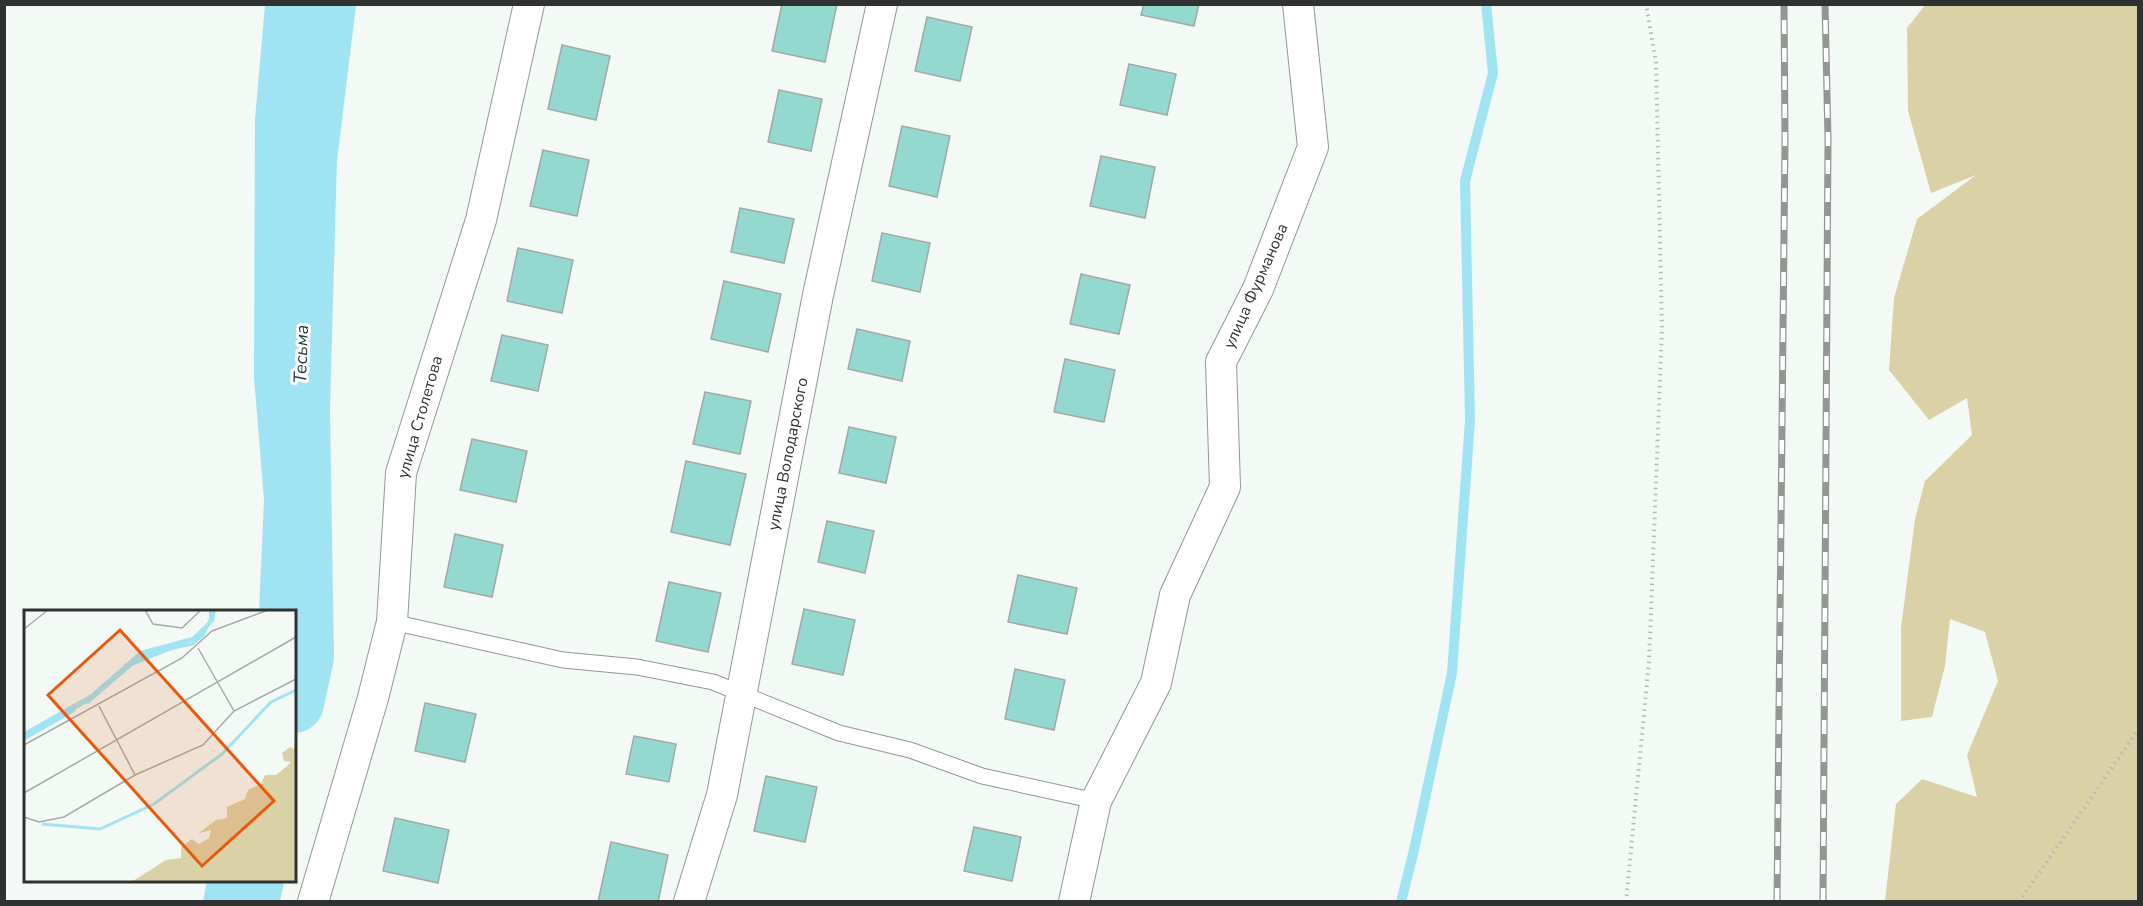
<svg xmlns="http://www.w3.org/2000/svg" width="2143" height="906" viewBox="0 0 2143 906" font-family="'Nunito Sans',sans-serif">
	<rect width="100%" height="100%" fill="#f3faf5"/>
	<!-- green -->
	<polygon fill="#dbd1a6" points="1926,4 2138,5 2138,901 1885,901 1896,804 1922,779 1977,797 1967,755 1998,681 1985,632 1950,619 1945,666 1932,717 1901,721 1901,628 1915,519 1925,481 1972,435 1967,398 1929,420 1889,370 1894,298 1917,219 1976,175 1931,193 1908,111 1907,28"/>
	<!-- water -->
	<g fill="#a0e4f4">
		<polygon points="265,5 353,5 345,50 319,144 303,243 292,361 296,443 302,530 303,587 298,612 307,629 300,690 294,719 294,612 259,612 264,500 254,377 255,119"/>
		<polygon points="207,881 207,880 254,881 248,901 203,901"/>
	</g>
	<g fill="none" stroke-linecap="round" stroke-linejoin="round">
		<!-- stream -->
		<polyline stroke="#a0e4f4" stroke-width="10" points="1401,902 1414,850 1452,673 1470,420 1465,181 1493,73 1486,4"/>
		<!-- river -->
		<g stroke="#a0e4f4" stroke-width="60">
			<polyline points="294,703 304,657 300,409 307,159 326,4"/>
			<polyline points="249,902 254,880"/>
		</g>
	</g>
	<!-- building -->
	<g fill="#93d9cf" stroke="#a1a9a7" stroke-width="1.5">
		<polygon points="782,4 837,4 825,62 772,51"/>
		<polygon points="1144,4 1199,4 1194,26 1141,15"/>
		<polygon points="927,17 972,27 960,81 915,71"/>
		<polygon points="562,45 610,56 596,120 548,109"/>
		<polygon points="1129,64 1176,74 1167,115 1120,105"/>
		<polygon points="779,90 822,99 811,151 768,142"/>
		<polygon points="902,126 950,136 937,197 889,186"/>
		<polygon points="543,150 589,160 577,216 530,206"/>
		<polygon points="1101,156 1155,167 1145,218 1090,206"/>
		<polygon points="740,208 794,219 784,263 731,252"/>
		<polygon points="882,233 930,243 920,292 872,281"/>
		<polygon points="518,248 573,260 562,313 507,301"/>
		<polygon points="1081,274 1130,285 1119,334 1070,324"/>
		<polygon points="724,281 781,294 768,352 711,339"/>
		<polygon points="857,329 910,341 902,381 848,369"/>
		<polygon points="502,335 548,345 538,391 491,381"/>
		<polygon points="1065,359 1115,370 1104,422 1054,412"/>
		<polygon points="705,392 751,401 740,454 693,444"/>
		<polygon points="849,427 896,437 886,483 839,473"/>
		<polygon points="472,439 527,451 516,502 460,490"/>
		<polygon points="686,461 746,474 730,545 671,532"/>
		<polygon points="827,521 874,531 865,573 818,562"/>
		<polygon points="455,534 503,545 492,597 444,587"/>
		<polygon points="1018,575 1077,588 1067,634 1008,622"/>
		<polygon points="669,582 721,593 708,652 656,641"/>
		<polygon points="804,609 855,620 843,675 792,664"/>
		<polygon points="1015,669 1065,680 1054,730 1005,719"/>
		<polygon points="425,703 476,714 465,762 415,751"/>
		<polygon points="634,736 676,744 669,782 626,774"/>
		<polygon points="766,776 817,787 805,842 754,831"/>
		<polygon points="395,818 449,830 438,883 383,871"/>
		<polygon points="974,827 1021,837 1012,881 964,871"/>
		<polygon points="611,842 668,855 658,902 598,902"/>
	</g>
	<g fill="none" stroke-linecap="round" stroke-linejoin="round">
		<!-- service casing -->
		<g stroke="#919793" stroke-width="17">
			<polyline id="service" points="392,622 563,660 637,667 713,682 839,733 910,750 982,776 1096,801"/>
		</g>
		<!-- minor casing -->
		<g stroke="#919793" stroke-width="32">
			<g id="minor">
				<polyline points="313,902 373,698 392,622 401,473 481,220 529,4"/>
				<polyline points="689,902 722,795 818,295 882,4"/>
				<polyline points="1074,902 1096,801 1156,683 1175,595 1225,487 1221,362 1258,289 1313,147 1298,4"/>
			</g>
		</g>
		<!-- path -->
		<g stroke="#b4bab6" stroke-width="4" stroke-dasharray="1.5 4.5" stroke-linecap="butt">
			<polyline points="1626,902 1649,662 1662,328 1656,63 1646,4"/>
			<polyline points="2019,902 2138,730"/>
		</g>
		<!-- service -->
		<use href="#service" stroke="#fff" stroke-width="15"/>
		<!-- minor -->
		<use href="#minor" stroke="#fff" stroke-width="30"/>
		<!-- rail casing -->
		<g stroke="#929794" stroke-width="7">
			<g id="rail">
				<polyline points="1777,902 1785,141 1784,4"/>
				<polyline points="1823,902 1828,139 1825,4"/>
			</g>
		</g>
		<!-- rail -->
		<use href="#rail" stroke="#fff" stroke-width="4.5" stroke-dasharray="14" stroke-linecap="butt"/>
	</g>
	<g text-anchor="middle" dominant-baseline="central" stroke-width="6" stroke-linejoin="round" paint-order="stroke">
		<!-- street labels -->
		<g font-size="16" fill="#303231" stroke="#fff">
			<text transform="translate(1256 286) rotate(-66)">улица Фурманова</text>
			<text transform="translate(420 417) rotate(-74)">улица Столетова</text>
			<text transform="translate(788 454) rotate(-79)">улица Володарского</text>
		</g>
		<!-- water labels -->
		<g font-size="18" font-style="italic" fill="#183940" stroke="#fff">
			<text transform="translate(301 354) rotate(-88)">Тесьма</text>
		</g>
	</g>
	<!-- overview -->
	<g transform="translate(24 610)">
		<rect width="272" height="272" fill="#f3faf5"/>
		<path d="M271,130V271H109L142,250L157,248V237L168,229L175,234L185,228L187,220L175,223L192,210L203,208V197L221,189L224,180L237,174L241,165H252L262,157L267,152L260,151L258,143L266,137L270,139Z" fill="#dbd1a6"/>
		<path d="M185,0H192L190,11L172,30L108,56L63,93L0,128V122L67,84L116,41L168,27L185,11Z" fill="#a0e4f4"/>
		<path fill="none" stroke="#a0e4f4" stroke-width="3" d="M136,41L168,34L179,25L191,0M63,93L107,55M0,129L51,100M18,214L76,219L130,194L198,144L247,92L272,80"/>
		<path fill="none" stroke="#a5aaa7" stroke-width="1.5" d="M121,0L129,14L158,18L177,0M0,19L24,0M174,38L210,101M75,96L111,165M0,135L158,48L188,21L244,0M0,183L272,27M0,207L15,212L40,207L111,165L179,135L210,101L272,69"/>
		<path fill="#e8590c" fill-opacity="0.15" stroke="#e8590c" stroke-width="3" d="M96,20L250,191L178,256L24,85Z"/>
		<rect width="272" height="272" fill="none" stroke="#303231" stroke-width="3"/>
	</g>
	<!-- border -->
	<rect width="2143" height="906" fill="none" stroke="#303231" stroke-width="12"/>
</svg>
